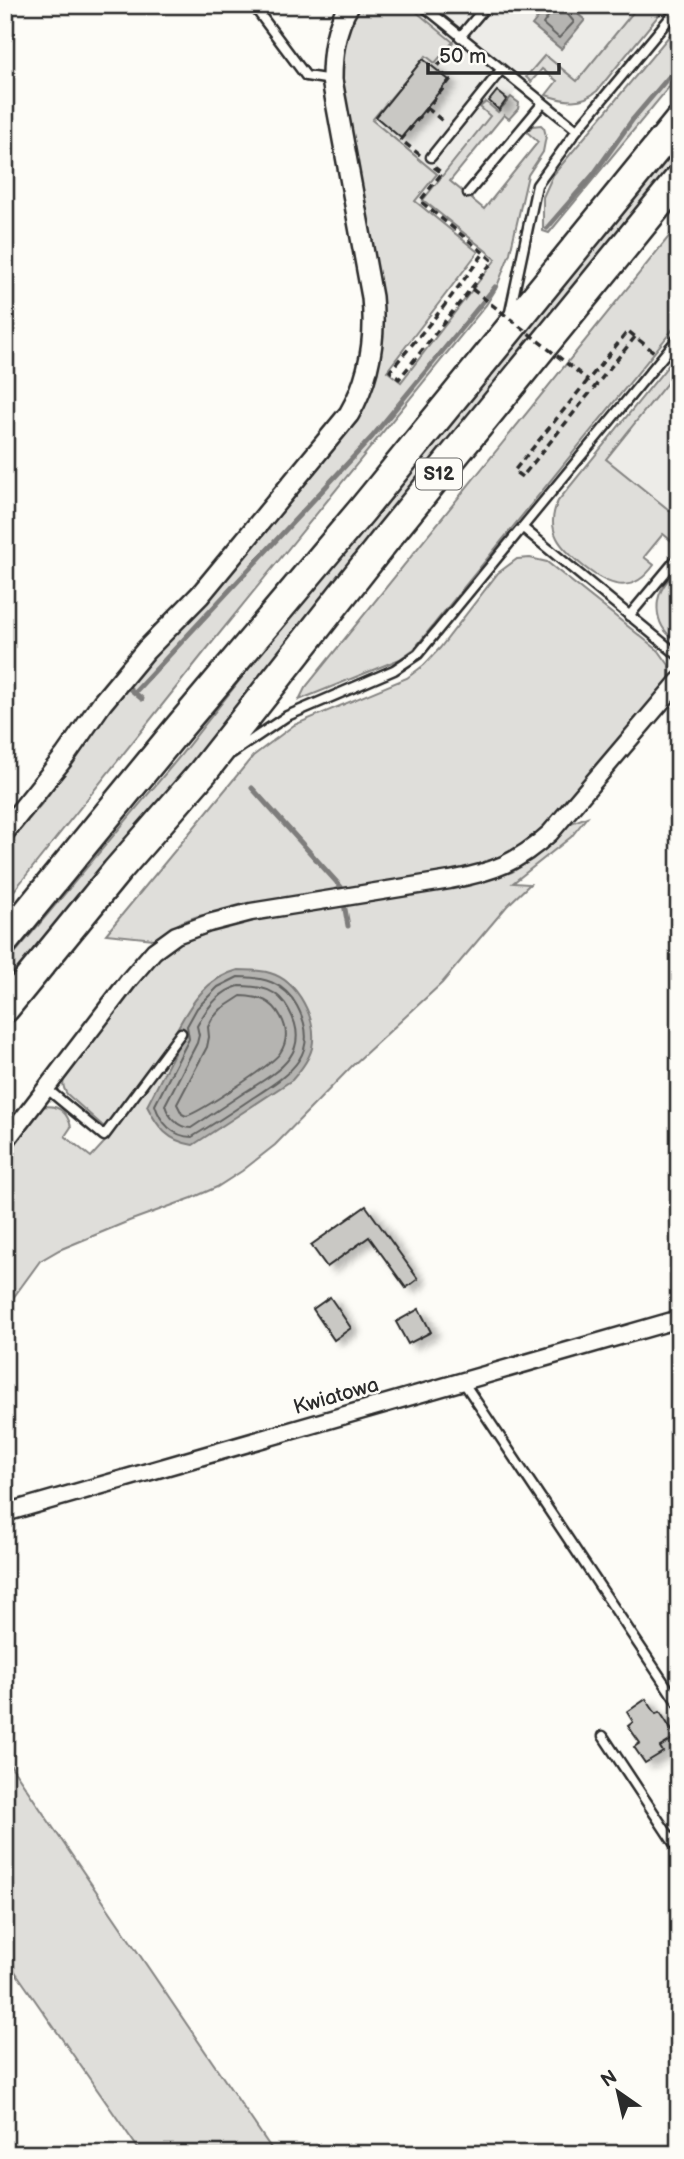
<svg xmlns="http://www.w3.org/2000/svg" width="684" height="2159" viewBox="0 0 684 2159" font-family="'Balsamiq Sans',sans-serif">
	<defs>
		<filter id="shadow"><feDropShadow dx="8" dy="4.5" stdDeviation="3.5" flood-color="#0004"/></filter>
	</defs>
	<rect width="100%" height="100%" fill="#fdfcf7"/>
	<filter id="ink" filterUnits="userSpaceOnUse"><feTurbulence type="fractalNoise" baseFrequency=".0143" numOctaves="2"/><feDisplacementMap in="SourceGraphic" scale="14" xChannelSelector="R" yChannelSelector="G"/><feConvolveMatrix kernelMatrix="1 2 1 2 8 2 1 2 1" color-interpolation-filters="sRGB"/></filter>
	<g filter="url(#ink)">
		<!-- built -->
		<g fill="#edece8">
			<polygon points="370,5 639,5 577,81 545,55 416,215 367,175"/>
			<polygon points="679,368 679,518 606,459"/>
		</g>
		<!-- green -->
		<g fill="#dfdeda" stroke="#858482" stroke-width="2">
			<polygon points="358,5 408,5 453,42 435,63 426,56 372,120 437,174 415,201 478,252 387,371 401,382 496,259 423,200 490,116 480,107 486,102 498,112 511,97 519,103 518,109 509,119 504,115 450,181 484,209 538,142 527,132 532,126 541,125 544,128 546,136 543,152 528,175 510,253 496,289 486,305 206,650 5,902 5,848 45,800 85,740 378,367 357,185 341,75 347,26"/>
			<path d="M639,5H667L597,91C582,104 565,102 546,95L557,81L542,69L531,82L526,77L545,55L577,81Z"/>
			<polygon points="679,24 679,75 549,233 543,231 543,197 553,175"/>
			<polygon points="679,140 679,160 536,334 194,763 5,987 5,965 180,756 368,517"/>
			<polygon points="679,224 679,322 414,649 400,659 299,700 305,688"/>
			<path d="M679,352V368L606,459L679,518V535L673,542L663,534L644,557L654,565C632,596 608,586 583,566C561,548 544,531 558,501Z"/>
			<polygon points="530,558 547,562 659,651 669,665 669,682 531,841 519,851 472,869 198,916 182,922 154,939 106,934 253,756 294,725 407,678 424,665 440,648 498,573 517,559"/>
			<path d="M669,579L679,586V642C654,629 651,599 669,579Z"/>
			<path d="M587,817L571,837L513,883L530,884L507,906L442,983L352,1066L275,1145L242,1171L217,1187L192,1198L129,1221L59,1250L40,1261L5,1309V1160C18,1142 26,1124 40,1107C56,1104 67,1110 71,1127L65,1136L91,1157L112,1134L67,1094C61,1085 63,1079 68,1070L143,971L172,945L209,928L479,882L512,872L533,859L571,823Z"/>
			<polygon points="5,1757 275,2154 142,2154 5,1957"/>
		</g>
		<!-- water -->
		<g fill="#b5b4b1" stroke="#7e7d7b" stroke-width="2">
			<polygon points="548,5 567,5 585,20 561,49 532,25"/>
			<path d="M238,970C248,970 260,970 270,973C298,981 318,1020 312,1048C309,1060 300,1071 292,1080L193,1145C168,1141 158,1128 147,1106L183,1036L177,1029C191,1003 207,978 238,970Z"/>
		</g>
		<g fill="none" stroke-linecap="round" stroke-linejoin="round">
			<!-- shore -->
			<g stroke="#626261" stroke-width="2">
				<polyline points="553,5 552,11 543,24 559,38 574,22 565,11 563,5"/>
				<path d="M238,977C263,977 284,982 297,1006C323,1055 288,1075 251,1099C232,1112 212,1125 192,1137C173,1137 160,1122 155,1105L189,1039L187,1026L197,1008L218,987Z"/>
				<path d="M239,986C261,986 278,989 289,1010C313,1053 277,1072 245,1092C227,1104 209,1116 191,1128C178,1128 168,1116 165,1105L197,1043L199,1035L197,1026C206,1009 219,991 239,986Z"/>
				<path d="M241,996C260,997 272,1000 281,1017C288,1030 288,1041 280,1053C273,1064 199,1113 186,1116L182,1114L177,1104L207,1047L209,1037L208,1027L212,1019L221,1009Z"/>
			</g>
			<!-- stream -->
			<g stroke="#7e7d7b" stroke-width="5">
				<polyline points="547,228 593,175 633,119 679,65"/>
				<polyline points="129,688 142,699"/>
				<polyline points="135,692 372,437 495,287"/>
				<polyline points="252,788 341,887 348,926"/>
			</g>
		</g>
		<!-- building -->
		<g fill="#c9c8c4" stroke="#2b2b2b" stroke-width="2" filter="url(#shadow)">
			<polygon points="423,59 449,80 401,138 376,117"/>
			<polygon points="497,91 507,99 499,110 489,101"/>
			<polygon points="366,1206 418,1279 406,1288 369,1237 327,1267 311,1245"/>
			<polygon points="330,1297 351,1328 334,1340 313,1309"/>
			<polygon points="419,1309 431,1332 408,1344 396,1322"/>
			<polygon points="646,1699 656,1714 660,1712 676,1737 660,1747 663,1752 645,1763 634,1747 640,1743 628,1726 633,1722 627,1712"/>
		</g>
		<g fill="none" stroke-linecap="round" stroke-linejoin="round">
			<!-- service casing -->
			<g stroke="#2b2b2b" stroke-width="13">
				<g id="service">
					<polyline points="253,5 306,76 332,80"/>
					<polyline points="422,5 577,130"/>
					<polyline points="460,37 487,5"/>
					<polyline points="431,157 501,70"/>
					<polyline points="468,193 543,103"/>
					<polyline points="510,312 537,185 577,130 679,7"/>
					<polyline points="523,528 679,656"/>
					<polyline points="629,616 679,556"/>
					<polyline points="232,753 287,716 394,670 418,654 679,337"/>
					<polyline points="46,1088 104,1136 181,1033"/>
					<polyline points="462,1380 679,1705"/>
					<polyline points="603,1736 679,1851"/>
				</g>
			</g>
			<!-- minor casing -->
			<g stroke="#2b2b2b" stroke-width="21">
				<g id="minor">
					<path d="M5,1142L129,980L154,951L176,935L209,923L251,912L450,880C493,872 517,863 550,833L679,681"/>
					<polyline points="5,1513 679,1319"/>
				</g>
			</g>
			<!-- tertiary casing -->
			<g stroke="#2b2b2b" stroke-width="24">
				<path id="tertiary" d="M5,831L65,756L102,703L146,650L200,595L349,414C370,378 376,339 372,297L332,80C332,53 335,29 349,5"/>
			</g>
			<!-- motorway casing -->
			<g stroke="#2b2b2b" stroke-width="33">
				<g id="motorway">
					<polyline points="5,940 177,730 362,510 679,121"/>
					<polyline points="5,1008 116,872 203,772 390,534 679,179"/>
				</g>
			</g>
			<!-- path -->
			<g stroke="#2b2b2b" stroke-width="3.5" stroke-dasharray="7 5" stroke-linecap="butt">
				<polyline points="438,66 454,47"/>
				<polyline points="427,108 444,122"/>
				<polyline points="420,155 401,140 450,80 443,74"/>
				<polyline points="434,167 442,173 420,201 484,253 493,261 399,379 390,371 441,310 484,253"/>
				<polyline points="635,337 522,477 514,471 628,331 654,352"/>
				<polyline points="670,366 679,373"/>
			</g>
			<!-- service -->
			<use href="#service" stroke="#fdfcf7" stroke-width="8"/>
			<!-- minor -->
			<use href="#minor" stroke="#fdfcf7" stroke-width="16"/>
			<!-- tertiary -->
			<use href="#tertiary" stroke="#fdfcf7" stroke-width="19"/>
			<!-- motorway -->
			<use href="#motorway" stroke="#fdfcf7" stroke-width="28"/>
			<!-- path-bridge -->
			<polyline stroke="#2b2b2b" stroke-width="3.5" stroke-dasharray="7 5" stroke-linecap="butt" points="472,289 588,380"/>
		</g>
	</g>
	<g text-anchor="middle" dominant-baseline="central" stroke-width="5" stroke-linejoin="round" paint-order="stroke">
		<!-- shield labels -->
		<rect fill="#fdfcf7" stroke="#6a6a68" stroke-width="2" x="416" y="458.5" width="46" height="31" rx="5"/>
		<g font-size="19" font-weight="bold" fill="#2b2b2b">
			<text x="439" y="474">S12</text>
		</g>
		<!-- street labels -->
		<g font-size="21" fill="#2b2b2b" stroke="#fdfcf7">
			<text transform="translate(336 1396) rotate(-16)">Kwiatowa</text>
		</g>
	</g>
	<!-- margin -->
	<rect width="684" height="2159" fill="none" stroke="#fdfcf7" stroke-width="28"/>
	<rect x="14" y="14" width="656" height="2131" fill="none" stroke="#2b2b2b" stroke-width="2.5" filter="url(#ink)"/>
	<!-- north arrow -->
	<g transform="translate(618 2092) rotate(326)" stroke="#fdfcf7" stroke-width="5" paint-order="stroke">
	<path d="M0-5L12 26L0 18L-12 26Z" fill="#2b2b2b"/>
	<text y="-10" font-size="19" font-weight="bold" text-anchor="middle" fill="#2b2b2b">N</text>
	</g>
	<!-- scale -->
	<path d="M428 63v10h131v-10" fill="none" stroke="#2b2b2b" stroke-width="3.5"/>
	<text x="439" y="63" font-size="21" fill="#2b2b2b" stroke="#fdfcf7" stroke-width="5" paint-order="stroke">50 m</text>
</svg>
